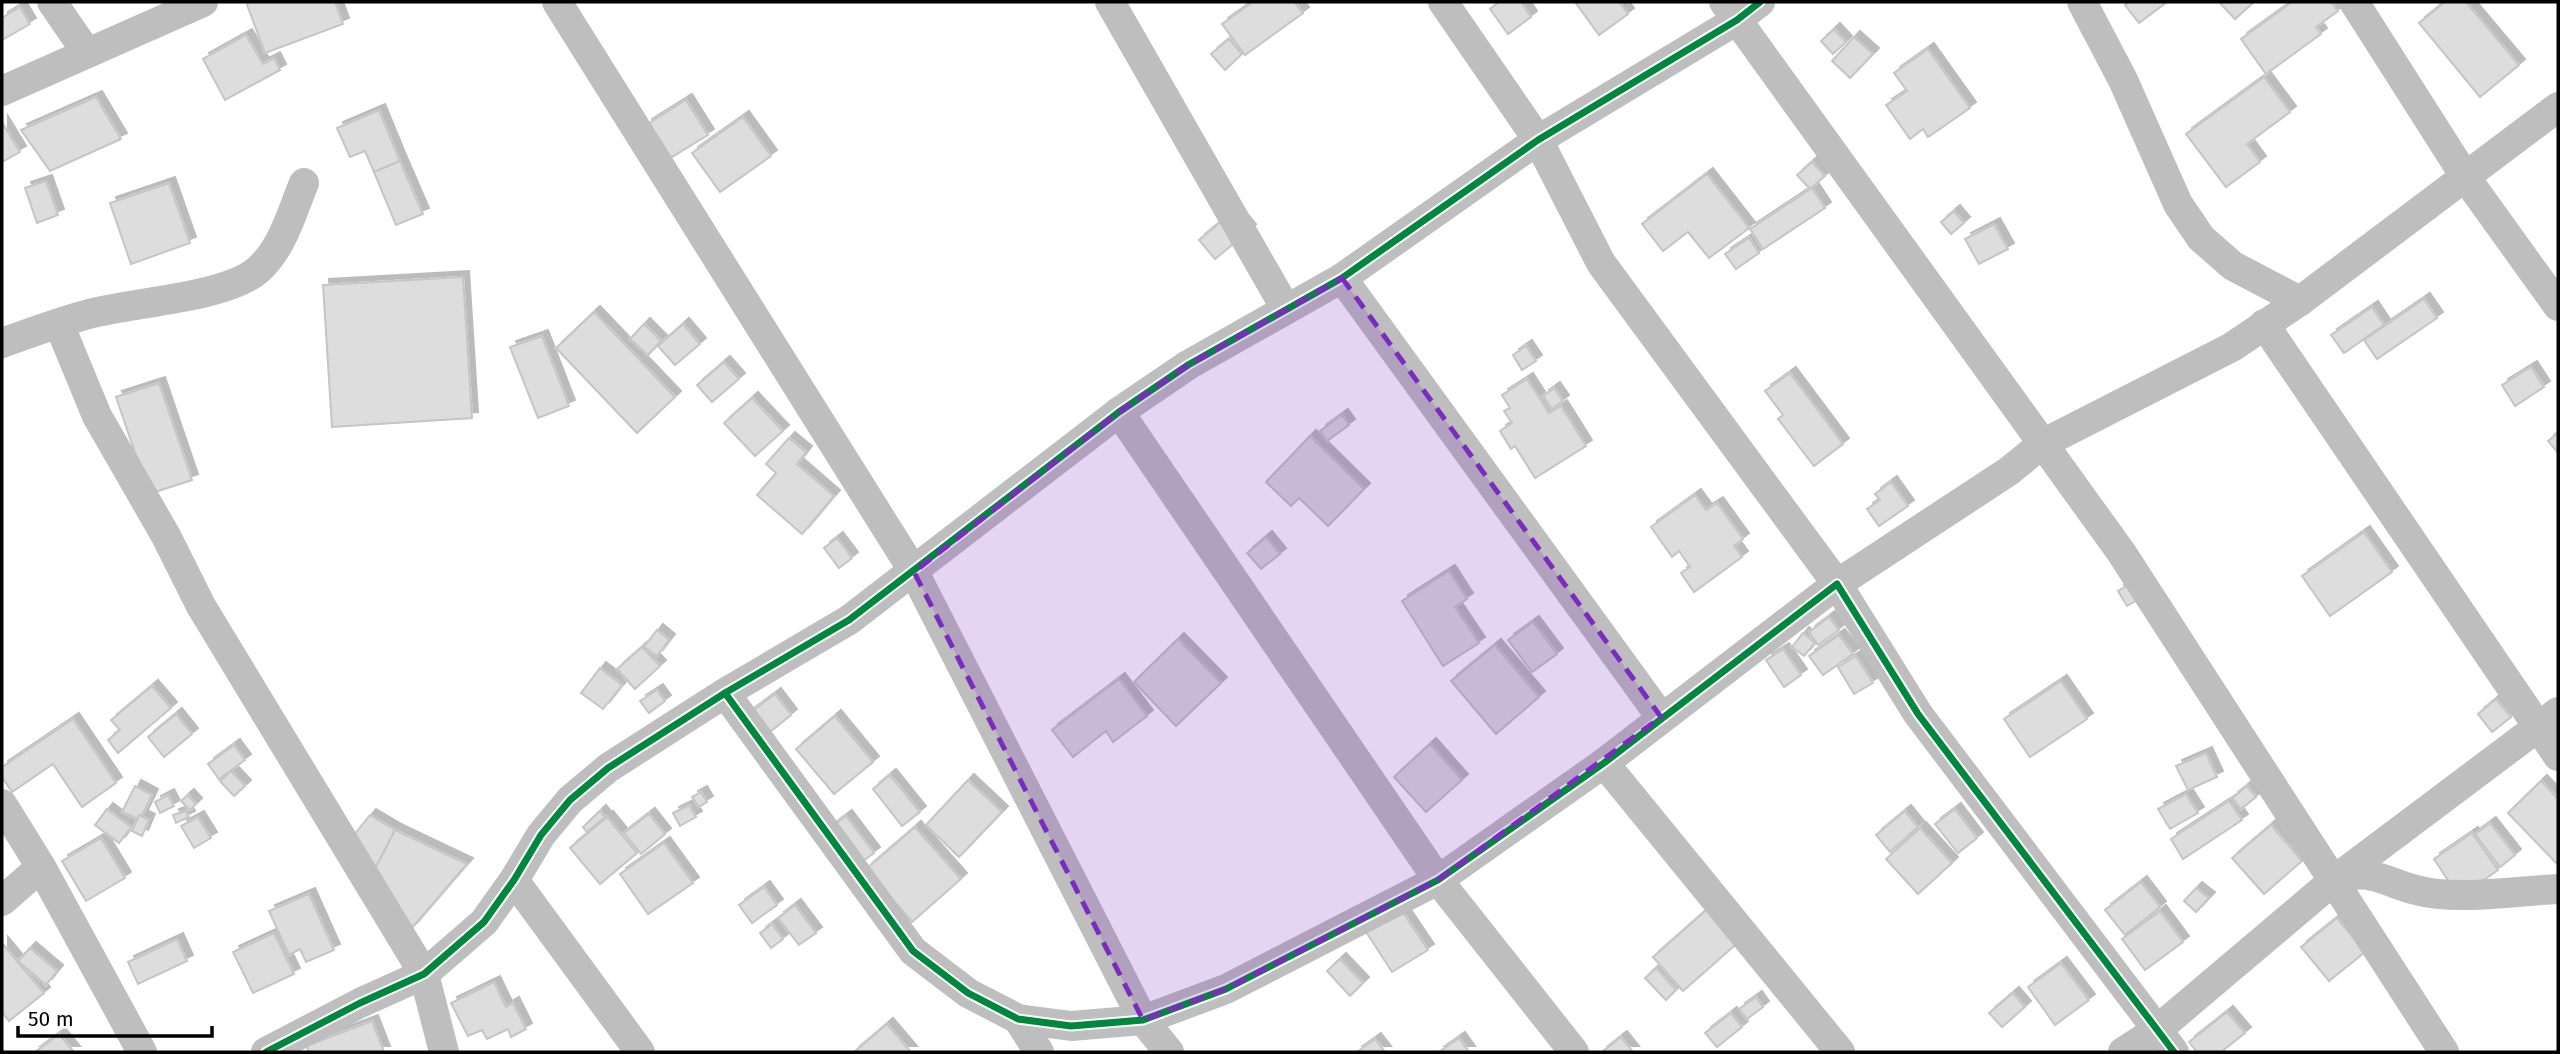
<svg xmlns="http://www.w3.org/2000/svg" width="2560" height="1054" viewBox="0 0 2560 1054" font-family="'Fira Sans',sans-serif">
	<defs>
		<filter id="shadow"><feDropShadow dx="6" dy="-6" stdDeviation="0" flood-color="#0004"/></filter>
	</defs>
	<rect width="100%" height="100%" fill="#fff"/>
	<!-- building -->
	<g fill="#ddd" stroke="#c5c5c5" stroke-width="2" filter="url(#shadow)">
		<polygon points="246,2 335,2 343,24 265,53"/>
		<polygon points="1253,2 1294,2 1303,13 1245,55 1222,24"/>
		<polygon points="1499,2 1521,2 1531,17 1508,34 1490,9"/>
		<polygon points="1575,2 1619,2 1628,14 1599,35"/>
		<polygon points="2129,2 2167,2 2139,23 2125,5"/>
		<polygon points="2219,2 2254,2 2235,19"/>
		<polygon points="2292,2 2331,2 2338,11 2316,27 2321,34 2266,74 2241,39"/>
		<polygon points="2445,2 2466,2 2519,65 2480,97 2419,23"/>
		<polygon points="20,7 30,24 2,40 2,18"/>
		<polygon points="1834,29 1846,42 1833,54 1821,41"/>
		<polygon points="246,35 263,64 274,58 280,70 225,100 203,59"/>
		<polygon points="1854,37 1873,54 1850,78 1832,61"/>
		<polygon points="1229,39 1242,54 1225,70 1211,54"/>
		<polygon points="1928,49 1970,108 1928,137 1923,129 1910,139 1886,105 1907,91 1894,73"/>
		<polygon points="2264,77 2290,112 2247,144 2260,162 2226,187 2186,134"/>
		<polygon points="96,97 121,139 50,171 21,130"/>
		<polygon points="686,100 708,135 667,160 646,125"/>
		<polygon points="379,110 400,161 374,172 365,151 350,157 337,128"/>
		<polygon points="743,117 771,156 720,192 692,153"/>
		<polygon points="2,122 20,152 2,162"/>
		<polygon points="400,161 423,214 396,225 374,172"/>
		<polygon points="1812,162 1825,176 1810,189 1797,175"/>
		<polygon points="1707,174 1749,228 1709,258 1688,232 1663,251 1642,224"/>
		<polygon points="46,181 58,215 37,223 25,188"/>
		<polygon points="169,183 190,243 131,264 110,203"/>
		<polygon points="1812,188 1825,208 1763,249 1750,229"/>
		<polygon points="1234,211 1250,230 1215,259 1199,240"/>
		<polygon points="1954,211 1964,223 1951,234 1941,222"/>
		<polygon points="1994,224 2008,249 1979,264 1965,239"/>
		<polygon points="1749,238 1759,253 1736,269 1725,254"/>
		<polygon points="463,277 472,418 332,427 323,285"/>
		<polygon points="2424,299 2437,318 2377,359 2364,340"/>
		<polygon points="2372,307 2384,325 2344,353 2331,335"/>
		<polygon points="594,312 675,397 637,433 556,348"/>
		<polygon points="644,324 661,341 648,355 630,339"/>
		<polygon points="683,324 700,344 675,365 658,346"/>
		<polygon points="542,336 569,406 538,418 510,347"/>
		<polygon points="1526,346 1536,361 1522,370 1513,355"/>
		<polygon points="724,362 739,379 712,402 697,385"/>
		<polygon points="2531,367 2544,387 2515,406 2502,385"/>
		<polygon points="1790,373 1843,444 1814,466 1778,419 1783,415 1765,391"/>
		<polygon points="1527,379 1549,413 1561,406 1586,446 1535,478 1515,446 1511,449 1500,431 1512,423 1504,411 1510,408 1502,395"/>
		<polygon points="159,383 192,480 149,494 116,397"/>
		<polygon points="1554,388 1563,401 1552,409 1543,396"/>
		<polygon points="752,398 783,431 755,456 724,423"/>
		<polygon points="1342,415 1349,425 1327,441 1320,431"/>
		<polygon points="2558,433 2558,453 2548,441"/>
		<polygon points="1310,436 1364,489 1328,526 1299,498 1291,506 1266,482"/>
		<polygon points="789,438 806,452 797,464 834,496 802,534 757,495 776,473 766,464"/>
		<polygon points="1891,482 1908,506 1879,526 1867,509 1880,500 1875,494"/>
		<polygon points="1695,495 1706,510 1717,503 1743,539 1734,546 1742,557 1694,592 1681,573 1690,567 1679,551 1672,557 1651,527"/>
		<polygon points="2364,532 2392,572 2330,616 2302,576"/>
		<polygon points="1266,537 1280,554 1261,569 1247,553"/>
		<polygon points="837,538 852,558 839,568 824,548"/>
		<polygon points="1449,571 1467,599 1455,607 1479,643 1443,666 1402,601"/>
		<polygon points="2134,581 2144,596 2127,606 2118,591"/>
		<polygon points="1829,617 1839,630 1818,645 1809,632"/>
		<polygon points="1533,622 1557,654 1532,672 1508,640"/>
		<polygon points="657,630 669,640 657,656 644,647"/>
		<polygon points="1803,633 1815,643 1804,656 1792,647"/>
		<polygon points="1839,635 1853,654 1823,675 1809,656"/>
		<polygon points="1178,639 1221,683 1176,726 1134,682"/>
		<polygon points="1495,645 1539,697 1496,734 1451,681"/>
		<polygon points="642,647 660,666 635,689 617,669"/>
		<polygon points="1783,649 1801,675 1784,687 1766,660"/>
		<polygon points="1856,656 1873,683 1854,694 1838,667"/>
		<polygon points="600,668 622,685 603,709 581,693"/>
		<polygon points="1119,679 1147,716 1113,742 1106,731 1073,757 1052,730"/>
		<polygon points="2061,681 2087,719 2030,757 2004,719"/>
		<polygon points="152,686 171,708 118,753 108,740 120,730 111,720"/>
		<polygon points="657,690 665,701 649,713 640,701"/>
		<polygon points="775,694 791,715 765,736 748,714"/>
		<polygon points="2496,699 2511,717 2492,732 2478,714"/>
		<polygon points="176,714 192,734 164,757 148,737"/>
		<polygon points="835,716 873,762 834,794 796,749"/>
		<polygon points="73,719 116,783 82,807 53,764 12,792 2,777 2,767"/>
		<polygon points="1430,744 1462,780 1426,812 1394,777"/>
		<polygon points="234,745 245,760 219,779 208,764"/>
		<polygon points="2206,753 2217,777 2188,790 2176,766"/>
		<polygon points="231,771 245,786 234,796 220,781"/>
		<polygon points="890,775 920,812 902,826 873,789"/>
		<polygon points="968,780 1002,812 959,857 926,825"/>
		<polygon points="2541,781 2558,799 2558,865 2508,813"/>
		<polygon points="135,786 152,795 140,820 122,812"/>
		<polygon points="2247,786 2256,797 2241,809 2232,798"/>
		<polygon points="701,792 707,802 699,807 692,797"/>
		<polygon points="2186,794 2198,813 2170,829 2158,809"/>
		<polygon points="168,795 174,806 160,813 155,802"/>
		<polygon points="188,795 196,804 190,810 181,801"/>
		<polygon points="2229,801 2242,820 2183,859 2171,839"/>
		<polygon points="689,805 696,817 680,826 673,813"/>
		<polygon points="107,809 131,827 119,843 95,825"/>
		<polygon points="1955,809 1977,838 1958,853 1935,824"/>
		<polygon points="186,811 189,817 176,823 173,815"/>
		<polygon points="600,811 605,817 587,832 583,827"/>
		<polygon points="1905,811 1918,827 1890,852 1876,835"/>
		<polygon points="649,814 665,834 641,854 624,833"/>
		<polygon points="139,815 149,820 142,836 132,831"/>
		<polygon points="370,815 395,830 375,869 354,835"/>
		<polygon points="846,816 874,853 846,873 819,836"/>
		<polygon points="198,817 211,838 194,848 181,826"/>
		<polygon points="607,817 637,853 600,884 570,848"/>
		<polygon points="2490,823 2515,855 2500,867 2475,834"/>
		<polygon points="2271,825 2302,861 2264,894 2232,858"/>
		<polygon points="915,827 961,879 912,922 866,869"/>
		<polygon points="1920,828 1952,863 1918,894 1886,859"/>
		<polygon points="395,830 467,864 411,929 375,869"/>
		<polygon points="2472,833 2498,870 2459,897 2434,859"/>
		<polygon points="101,838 125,878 86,901 62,861"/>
		<polygon points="664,843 693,883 648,914 620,874"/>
		<polygon points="2141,882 2160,907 2125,935 2105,910"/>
		<polygon points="764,887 777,905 752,923 739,905"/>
		<polygon points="2196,888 2209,898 2196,912 2184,901"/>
		<polygon points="309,894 334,950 306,962 300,949 289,955 269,911"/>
		<polygon points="795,905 816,933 799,945 778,918"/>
		<polygon points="1398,905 1428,950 1392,972 1363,927"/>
		<polygon points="1711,906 1741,940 1683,991 1653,957"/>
		<polygon points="2160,911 2183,942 2145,970 2122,939"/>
		<polygon points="2337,918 2365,952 2329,981 2301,947"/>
		<polygon points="772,924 783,939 771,948 760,933"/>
		<polygon points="274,933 294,974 253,993 233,952"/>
		<polygon points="177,939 187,961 138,984 128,962"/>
		<polygon points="2,943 44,993 9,1021 2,1012"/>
		<polygon points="30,948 57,971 46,985 18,961"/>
		<polygon points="1340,959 1363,983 1350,996 1327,971"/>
		<polygon points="2061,963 2089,1000 2055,1025 2028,987"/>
		<polygon points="1656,968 1676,990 1666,1000 1645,978"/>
		<polygon points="494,982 506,1007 513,1003 526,1029 511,1037 508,1029 487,1039 482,1030 468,1036 451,1003"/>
		<polygon points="2013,993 2025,1007 2002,1027 1989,1013"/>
		<polygon points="1756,997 1763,1007 1747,1019 1739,1009"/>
		<polygon points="2227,1012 2245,1033 2221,1052 2197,1052 2189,1042"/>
		<polygon points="1731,1013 1742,1027 1717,1047 1705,1033"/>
		<polygon points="372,1021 384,1052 309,1052 306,1046"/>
		<polygon points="887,1024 911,1052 854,1052"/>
		<polygon points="59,1034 74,1052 35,1052"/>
		<polygon points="1621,1037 1633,1052 1602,1052"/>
		<polygon points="1459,1038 1469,1052 1439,1052"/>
		<polygon points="1375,1039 1385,1052 1357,1052"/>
	</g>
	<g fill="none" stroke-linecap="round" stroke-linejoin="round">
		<!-- street -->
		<g stroke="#bebebe" stroke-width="30">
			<polyline points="52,2 87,53"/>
			<polyline points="557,2 914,572 1143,1020 1169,1052"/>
			<polyline points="1110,2 1286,309"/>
			<polyline points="1443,2 1538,140 1601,263 1837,584 2009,471 2042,444 2232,347 2300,301 2558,107"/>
			<polyline points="1724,2 2121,552 2444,1052"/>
			<polyline points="2082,2 2123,80 2178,204 2201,238 2233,266 2300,301"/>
			<polyline points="2354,2 2466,178 2558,306"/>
			<polyline points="2,91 203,2"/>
			<polyline points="1342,278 1661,717"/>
			<polyline points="59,324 97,416 166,536 201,606 424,974 444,1052"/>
			<polyline points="2264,324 2558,756"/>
			<path d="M2,343C30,333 59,322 89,314C132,302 228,298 259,269C283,247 292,212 304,183"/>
			<polyline points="1119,412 1438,880 1574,1052"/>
			<polyline points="725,693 913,951 968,993 1018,1019 1071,1026 1143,1020 1226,989 1438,880 1604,763 1837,584 1918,714 2174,1052"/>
			<polyline points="1604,763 1840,1052"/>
			<polyline points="2,804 41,867 142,1052"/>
			<polyline points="2337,878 2558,712"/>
			<polyline points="514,880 640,1052"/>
			<polyline points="2,901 41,867"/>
			<polyline points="1018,1019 1039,1052"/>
			<polyline points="266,1052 360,1003 424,974 484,922 514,880 541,835 570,800 608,768 725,693 849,620 1119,412 1188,365 1342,278 1538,140 1737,20 1760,2"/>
			<path d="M2123,1052L2157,1030L2333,881C2367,865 2384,882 2416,890C2456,901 2516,891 2558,889"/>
		</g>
		<!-- cycleway casing -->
		<g stroke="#fff" stroke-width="11">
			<g id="cycleway">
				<polyline points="725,693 913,951 968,993 1018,1019 1071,1026 1143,1020 1226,989 1438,880 1604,763 1837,584 1918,714 2174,1052"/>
				<polyline points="266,1052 360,1003 424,974 484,922 514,880 541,835 570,800 608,768 725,693 849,620 1119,412 1188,365 1342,278 1538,140 1737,20 1760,2"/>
			</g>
		</g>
		<!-- cycleway -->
		<use href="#cycleway" stroke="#00873e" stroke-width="7"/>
	</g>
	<!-- marked area -->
	<path fill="#7b2cbf" fill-opacity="0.2" stroke="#7b2cbf" stroke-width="5" stroke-dasharray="14 9" stroke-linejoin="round" d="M1342,278L1661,717L1438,880L1226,989L1143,1020L914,572L1119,412L1188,365Z"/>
	<!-- border -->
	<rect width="2560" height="1054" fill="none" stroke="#000000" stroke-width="7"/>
	<!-- scale -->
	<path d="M18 1026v10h194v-10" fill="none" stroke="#000000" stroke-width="3.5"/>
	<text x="28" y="1026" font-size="21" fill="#000000" stroke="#ffffff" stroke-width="5" paint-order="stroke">50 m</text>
</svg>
